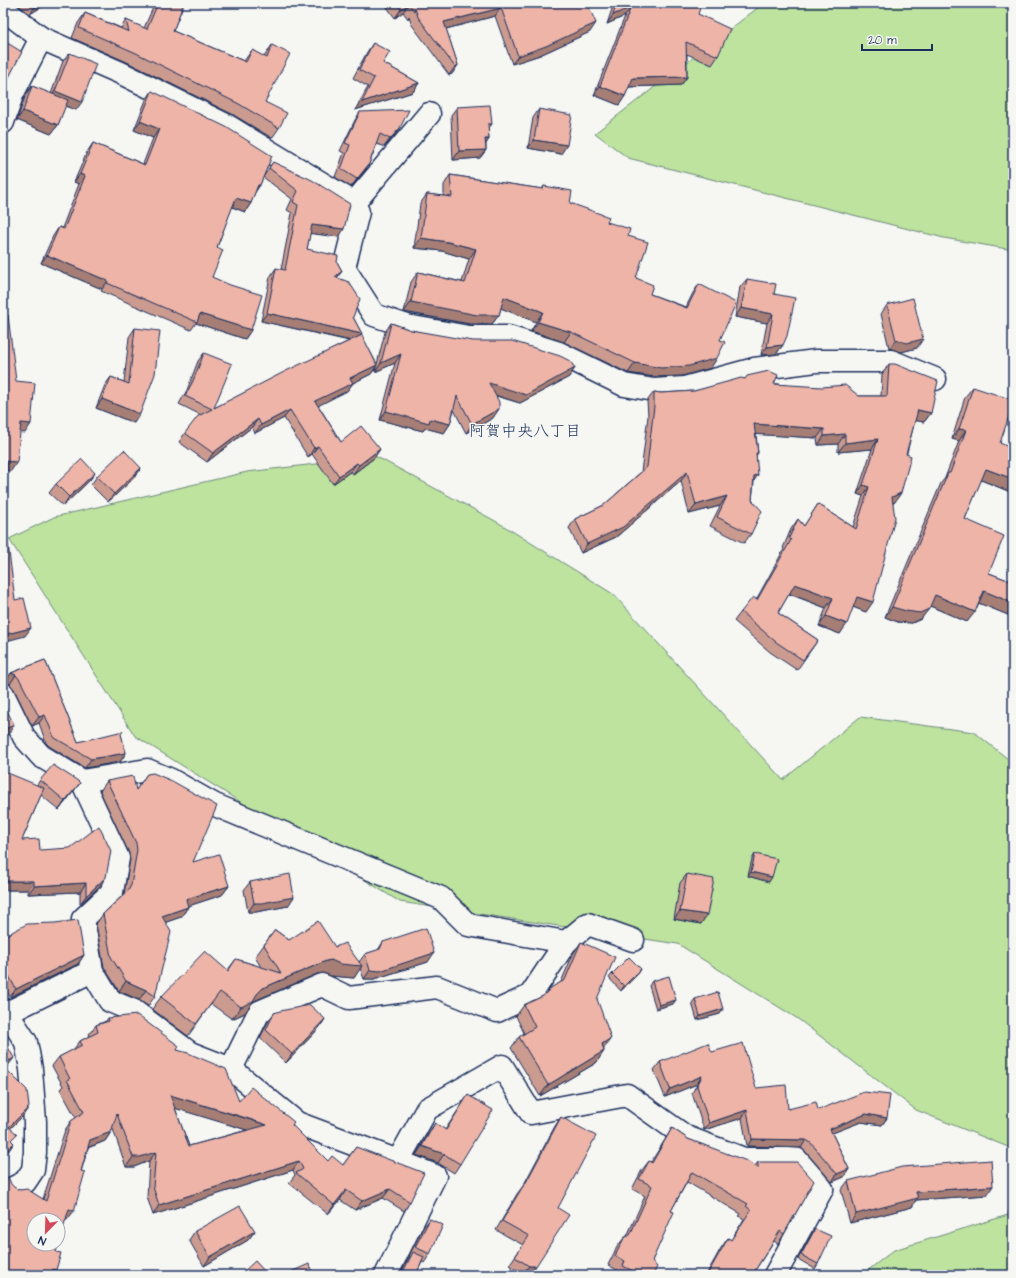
<svg xmlns="http://www.w3.org/2000/svg" width="1016" height="1278" viewBox="0 0 1016 1278" font-family="'Architects Daughter','Klee One',sans-serif">
	<rect width="100%" height="100%" fill="#f6f6f2"/>
	<filter id="ink" filterUnits="userSpaceOnUse"><feTurbulence type="fractalNoise" baseFrequency=".025" numOctaves="2"/><feDisplacementMap in="SourceGraphic" scale="8" xChannelSelector="R" yChannelSelector="G"/><feConvolveMatrix kernelMatrix="1 2 1 2 8 2 1 2 1" color-interpolation-filters="sRGB"/></filter>
	<g filter="url(#ink)">
		<!-- green -->
		<g fill="#bde39e" stroke="#6c897e">
			<polygon points="764,3 1013,3 1013,250 944,238 628,158 595,133"/>
			<polygon points="377,457 499,523 613,594 783,780 860,717 974,732 1013,763 1013,1149 916,1110 798,1019 678,944 400,902 135,736 9,539 54,517 247,472"/>
			<polygon points="1013,1194 1013,1275 862,1275 894,1250 1008,1215"/>
		</g>
		<g fill="none" stroke-linecap="round" stroke-linejoin="round">
			<!-- minor casing -->
			<g stroke="#1b2f5e" stroke-width="25">
				<g id="minor">
					<polyline points="3,9 41,38 121,73 226,125 354,203 358,212 344,268 374,315 407,326 469,337 508,337 559,353 624,385 654,390 684,388 754,369 816,361 891,361 935,379"/>
					<polyline points="3,122 12,95 41,38"/>
					<polyline points="354,203 429,114"/>
					<polyline points="3,694 24,737 41,756 82,781 147,770 171,780 215,805 441,898 468,925 566,942 588,924 633,940"/>
					<polyline points="82,781 118,858 112,892 83,919 92,971 110,1001 134,1011 190,1053 231,1069 297,1123 398,1161"/>
					<polyline points="3,1011 7,1013 92,971"/>
					<polyline points="7,1013 26,1042 31,1069 35,1122 35,1152 33,1170 25,1182 15,1187"/>
					<polyline points="231,1069 259,1012 322,985 349,998 437,987 497,1011 530,996 566,942"/>
					<polyline points="386,1275 435,1176 398,1161 427,1109 502,1066 531,1113 627,1095 686,1137 744,1159 796,1159 822,1189 775,1275"/>
				</g>
			</g>
			<!-- minor -->
			<use href="#minor" stroke="#f6f6f2" stroke-width="22"/>
		</g>
		<!-- wall -->
		<g fill="#cc9b90" stroke="#1b2f5e" fill-rule="evenodd">
			<polygon points="17,3 48,3 30,14 18,5"/>
			<polygon points="155,3 184,3 173,31 244,61 252,50 264,57 272,45 265,102 279,128 272,138 232,114 127,62 72,38 78,23 85,13 121,28 126,20 144,28"/>
			<polygon points="384,3 587,3 590,32 540,55 512,64 495,16 446,29 458,65 452,74 449,75 412,25 409,16 408,19 403,12 395,18"/>
			<polygon points="614,3 685,3 698,14 718,56 712,65 687,54 687,77 681,85 629,87 625,96 619,105 594,95 625,16 607,24"/>
			<polygon points="373,43 383,63 419,83 413,92 355,110 368,87 353,78 367,52"/>
			<polygon points="70,53 76,110 65,106 58,125 51,134 17,120 26,94 32,86 51,94 63,61"/>
			<polygon points="152,91 264,176 273,162 339,237 310,233 307,249 337,262 342,271 337,278 353,317 362,334 361,335 377,364 385,332 391,323 411,330 575,368 569,377 520,403 496,396 493,418 466,433 454,410 450,424 444,433 425,428 423,431 380,420 395,363 375,372 376,367 371,374 353,383 347,391 318,405 341,442 380,449 374,458 353,474 351,471 333,484 312,454 308,457 284,418 255,433 252,427 207,462 179,442 185,433 201,415 179,404 187,390 198,361 204,353 214,408 349,341 261,321 270,277 276,268 281,270 292,213 287,210 292,199 263,177 260,185 255,192 251,203 245,212 232,207 217,247 212,277 251,330 245,339 196,323 191,330 101,291 102,289 41,263 53,236 59,227 62,228 79,184 74,182 87,152 93,143 143,164 153,138 134,130 146,100"/>
			<polygon points="457,107 492,124 488,128 489,139 486,144 486,150 480,158 453,160 451,115"/>
			<polygon points="539,109 561,154 528,148 533,118"/>
			<polygon points="360,112 394,136 384,147 377,144 369,164 364,172 351,187 335,177 344,153 340,151 355,120"/>
			<polygon points="450,175 542,189 544,186 570,203 607,222 628,236 636,278 650,294 686,307 693,293 699,284 720,340 711,368 682,376 655,377 628,373 564,342 531,331 536,322 501,308 499,315 492,324 470,324 404,312 411,282 418,272 462,282 469,259 442,251 414,248 420,204 427,194 444,196 444,185"/>
			<polygon points="747,279 774,294 783,345 776,354 761,355 767,323 735,317 740,287"/>
			<polygon points="887,305 917,348 901,352 889,348 881,314"/>
			<polygon points="135,328 134,423 96,408 105,385 111,377 124,382 129,337"/>
			<polygon points="889,364 931,413 924,422 915,420 895,502 893,503 866,612 853,607 840,634 819,626 826,608 789,594 778,613 818,640 797,670 770,652 734,621 741,612 756,600 784,549 783,548 791,529 798,519 804,526 818,504 853,527 863,496 857,494 872,449 838,452 838,444 818,445 817,438 756,434 758,453 756,456 754,482 752,500 751,534 744,543 710,526 720,506 689,514 681,481 616,537 581,553 569,528 575,519 604,505 641,472 648,416 647,401 654,392 661,393 694,391 745,379 859,396 881,396 882,374"/>
			<polygon points="973,387 1000,443 1013,493 981,480 965,519 989,573 1013,582 1013,617 979,603 967,622 930,606 921,619 912,623 898,622 885,617 941,483 945,478 959,441 952,439 965,397"/>
			<polygon points="141,468 135,477 108,502 91,485 97,476"/>
			<polygon points="95,473 89,481 63,506 49,493 56,484"/>
			<polygon points="45,660 78,742 121,735 126,753 120,762 85,768 49,746 46,743 39,723 32,726 14,689 10,684 5,682 11,673"/>
			<polygon points="147,774 193,862 229,886 222,895 188,906 188,907 181,917 166,922 155,996 148,1006 139,1000 119,991 104,967 96,924 103,914 124,894 130,860 129,853 100,791 107,781 136,790"/>
			<polygon points="40,780 80,783 59,810 41,795 22,840 100,886 80,904 80,892 28,894 28,890 3,890 37,785"/>
			<polygon points="755,854 769,882 748,876 752,859"/>
			<polygon points="687,874 701,924 674,919 680,883"/>
			<polygon points="250,882 288,906 256,912 248,912 244,890"/>
			<polygon points="275,930 289,940 335,947 359,962 365,954 378,950 383,942 428,962 374,979 364,979 360,968 354,978 331,976 323,973 317,974 254,1001 252,1003 245,1013 232,1019 211,1004 188,1036 152,1009 161,997 227,971 236,959 261,967 255,957"/>
			<polygon points="3,937 84,955 78,964 10,997 3,984"/>
			<polygon points="581,942 597,999 604,1051 596,1063 540,1096 511,1048 519,1037 524,1033 516,1016 524,1005 543,996 561,982 573,954"/>
			<polygon points="641,969 638,974 621,991 609,978 612,974"/>
			<polygon points="652,981 673,1004 656,1009 649,986"/>
			<polygon points="695,999 723,1009 720,1014 697,1020 692,1003"/>
			<polygon points="274,1013 325,1019 319,1028 286,1063 260,1038 268,1022"/>
			<path d="M108,1018L177,1050L239,1101L292,1125L328,1161L343,1165L356,1147L410,1202L404,1211L383,1198L355,1210L340,1200L328,1214L289,1183L295,1175L293,1170L153,1215L147,1197L149,1161L134,1167H126L113,1129L105,1141L88,1148L67,1220H65L56,1252V1270L53,1275H3L11,1184L15,1188L43,1199L65,1130L71,1121L76,1118L60,1089L63,1086L52,1066L59,1057L73,1050L80,1041L90,1036L89,1034L96,1025L106,1021ZM175,1108L247,1130L189,1146Z"/>
			<polygon points="712,1052 756,1088 788,1109 818,1110 887,1118 882,1125 861,1122 832,1133 849,1169 844,1177 832,1182 805,1151 801,1148 747,1146 742,1118 704,1130 692,1093 697,1084 665,1097 654,1070 660,1062"/>
			<polygon points="468,1095 460,1164 454,1173 438,1163 416,1155 429,1132 435,1123 445,1130"/>
			<polygon points="561,1117 558,1208 530,1274 522,1274 509,1265 523,1245 496,1230 517,1194 523,1186 555,1126"/>
			<polygon points="672,1128 688,1139 755,1166 758,1162 784,1234 778,1244 774,1241 754,1272 760,1275 706,1275 721,1248 728,1238 731,1240 744,1219 739,1216 741,1214 687,1182 671,1211 652,1261 653,1275 616,1275 619,1271 608,1265 617,1247 624,1238 627,1236 645,1196 632,1189 642,1170 649,1161 651,1162 666,1138"/>
			<polygon points="848,1181 987,1195 916,1200 912,1207 850,1223 841,1190"/>
			<polygon points="430,1219 430,1254 424,1263 422,1262 416,1275 400,1275 407,1261 410,1256 409,1256 423,1228"/>
			<polygon points="815,1229 818,1264 815,1269 798,1259 812,1233"/>
			<polygon points="195,1231 255,1231 248,1240 204,1266 189,1240"/>
		</g>
		<!-- shaded-wall -->
		<g fill="#a67e75" stroke="#1b2f5e">
			<polygon points="39,3 48,3 30,14 37,4"/>
			<polygon points="409,4 403,12 395,18 401,9"/>
			<polygon points="631,7 625,16 607,24 613,15"/>
			<polygon points="501,8 495,16 438,31 444,22"/>
			<polygon points="596,23 590,32 540,55 512,64 518,56"/>
			<polygon points="458,65 452,74 449,75 455,67"/>
			<polygon points="687,77 681,85 626,87 633,78"/>
			<polygon points="419,83 413,92 355,110 362,102"/>
			<polygon points="600,86 625,96 619,105 594,95"/>
			<polygon points="55,91 82,102 76,110 49,100"/>
			<polygon points="23,111 58,125 51,134 17,120"/>
			<polygon points="140,121 159,129 153,138 134,130"/>
			<polygon points="488,124 492,124 485,133"/>
			<polygon points="400,128 394,136 384,147 390,139"/>
			<polygon points="485,139 489,139 483,148"/>
			<polygon points="534,140 567,145 561,154 528,148"/>
			<polygon points="486,150 480,158 453,160 459,151"/>
			<polygon points="369,164 364,172 351,187 357,179"/>
			<polygon points="80,174 85,176 79,184 74,182"/>
			<polygon points="258,185 260,185 254,194"/>
			<polygon points="236,198 251,203 245,212 230,206"/>
			<polygon points="312,225 344,229 339,237 306,233"/>
			<polygon points="421,238 448,242 476,249 469,259 442,251 414,248"/>
			<polygon points="47,255 108,281 102,289 41,263"/>
			<polygon points="342,271 336,279 335,277"/>
			<polygon points="504,297 543,312 536,322 498,307"/>
			<polygon points="411,302 499,315 492,324 470,324 404,312"/>
			<polygon points="741,308 773,314 767,323 735,317"/>
			<polygon points="267,313 362,334 356,342 261,321"/>
			<polygon points="200,314 251,330 245,339 196,323"/>
			<polygon points="538,322 571,332 564,342 531,331"/>
			<polygon points="923,339 917,348 901,352 889,348 896,340"/>
			<polygon points="783,345 776,354 761,355 767,347"/>
			<polygon points="401,354 395,363 375,372 381,363"/>
			<polygon points="717,358 711,368 682,376 655,377 628,373 635,363"/>
			<polygon points="377,365 371,374 353,383 347,391 310,410 315,401 350,378"/>
			<polygon points="575,368 569,377 520,403 482,391 489,383"/>
			<polygon points="102,399 140,414 134,423 96,408"/>
			<polygon points="499,409 493,418 466,433 472,424"/>
			<polygon points="290,410 284,418 255,433 261,425"/>
			<polygon points="918,410 931,413 924,422 912,420"/>
			<polygon points="386,411 430,419 450,424 444,433 425,428 423,431 380,420"/>
			<polygon points="258,419 252,427 207,462 213,453"/>
			<polygon points="21,423 31,424 25,433 15,432"/>
			<polygon points="754,424 824,429 817,438 748,434"/>
			<polygon points="959,429 966,430 959,441 952,439"/>
			<polygon points="845,434 838,444 818,445 824,436"/>
			<polygon points="878,439 872,449 838,452 845,443"/>
			<polygon points="318,446 312,454 308,457 314,448"/>
			<polygon points="380,449 374,458 353,474 359,465"/>
			<polygon points="3,461 17,462 11,471 3,470"/>
			<polygon points="357,463 351,471 333,484 339,476"/>
			<polygon points="141,468 135,477 108,502 114,494"/>
			<polygon points="986,469 1013,479 1013,493 979,479"/>
			<polygon points="687,472 681,481 616,537 581,553 587,544"/>
			<polygon points="95,473 89,481 63,506 69,497"/>
			<polygon points="758,475 751,485 754,476"/>
			<polygon points="863,485 869,487 863,496 857,494"/>
			<polygon points="901,493 895,502 885,506 892,497"/>
			<polygon points="727,496 720,506 689,514 696,505"/>
			<polygon points="795,584 833,598 826,608 788,593"/>
			<polygon points="984,591 1013,603 1013,617 976,602"/>
			<polygon points="935,595 975,612 967,622 928,605"/>
			<polygon points="857,597 873,602 866,612 850,606"/>
			<polygon points="892,607 929,609 921,619 912,623 898,622 885,617"/>
			<polygon points="826,616 847,624 840,634 819,626"/>
			<polygon points="31,628 25,636 3,642 3,635"/>
			<polygon points="11,673 16,675 10,684 5,682"/>
			<polygon points="45,715 39,723 32,726 39,717"/>
			<polygon points="14,725 9,734 3,736 3,730"/>
			<polygon points="126,753 120,762 85,768 91,759"/>
			<polygon points="80,783 59,810 65,801"/>
			<polygon points="751,872 772,877 769,882 748,876"/>
			<polygon points="106,877 100,886 80,904 86,896"/>
			<polygon points="3,881 34,881 28,890 3,890"/>
			<polygon points="86,883 80,892 28,894 34,886"/>
			<polygon points="229,886 222,895 179,909 186,899"/>
			<polygon points="294,897 288,906 256,912 248,912 254,903"/>
			<polygon points="188,907 181,917 155,926 162,916"/>
			<polygon points="680,911 707,915 701,924 674,919"/>
			<polygon points="434,953 428,962 374,979 364,979 370,970"/>
			<polygon points="84,955 78,964 10,997 16,989"/>
			<polygon points="331,960 362,966 354,978 331,976 323,973 317,974 254,1001 252,1003 245,1013 232,1019 241,1007 263,988 326,961"/>
			<polygon points="641,969 638,974 621,991 624,986"/>
			<polygon points="126,981 146,990 139,1000 119,991"/>
			<polygon points="676,1000 673,1004 656,1009 659,1005"/>
			<polygon points="723,1009 720,1014 697,1020 700,1016"/>
			<polygon points="325,1019 319,1028 286,1063 292,1054"/>
			<polygon points="611,1038 603,1050 602,1044"/>
			<polygon points="604,1051 596,1063 540,1096 548,1085"/>
			<polygon points="14,1058 7,1067 3,1070 3,1064"/>
			<polygon points="702,1076 697,1084 665,1097 670,1089"/>
			<polygon points="170,1095 267,1125 260,1134 164,1105"/>
			<polygon points="29,1107 22,1117 3,1136 9,1127"/>
			<polygon points="747,1110 742,1118 704,1130 709,1123"/>
			<polygon points="866,1114 887,1118 882,1125 861,1122 825,1136 830,1129"/>
			<polygon points="111,1132 105,1141 84,1149 90,1140"/>
			<polygon points="752,1139 806,1140 801,1148 747,1146"/>
			<polygon points="14,1143 8,1152 3,1157 3,1154"/>
			<polygon points="422,1146 444,1154 438,1163 416,1155"/>
			<polygon points="156,1152 149,1161 134,1167 126,1167 133,1157"/>
			<polygon points="299,1161 293,1170 153,1215 159,1205"/>
			<polygon points="849,1169 844,1177 832,1182 837,1174"/>
			<polygon points="993,1186 987,1195 916,1200 912,1207 850,1223 856,1214 916,1192"/>
			<polygon points="390,1189 383,1198 355,1210 362,1201"/>
			<polygon points="346,1190 340,1200 328,1214 334,1205"/>
			<polygon points="69,1209 74,1211 67,1220 62,1218"/>
			<polygon points="255,1231 248,1240 204,1266 210,1257"/>
			<polygon points="529,1266 536,1266 530,1274 522,1274"/>
			<polygon points="53,1269 56,1270 53,1275 49,1275"/>
		</g>
		<!-- building -->
		<g fill="#edb4a7" stroke="#1b2f5e" fill-rule="evenodd">
			<polygon points="158,3 184,3 173,31 246,62 252,50 267,58 272,45 290,54 265,102 287,113 279,128 239,104 134,52 79,28 85,13 129,32 126,20 147,29"/>
			<polygon points="396,3 587,3 596,23 546,46 518,56 501,8 444,22 458,65 455,67 418,17 415,8 414,11 409,4 401,9"/>
			<polygon points="617,3 685,3 700,8 698,14 730,29 718,56 686,42 687,77 633,78 625,96 600,86 631,7 613,15"/>
			<polygon points="4,41 22,52 7,81 3,92 3,42"/>
			<polygon points="373,43 390,52 383,63 419,83 362,102 374,78 359,70"/>
			<polygon points="70,53 96,64 82,102 55,91"/>
			<polygon points="32,86 68,100 58,125 23,111"/>
			<polygon points="152,91 226,127 272,156 260,185 258,185 251,203 236,198 217,247 223,250 212,277 230,285 262,295 251,330 200,314 197,322 107,283 108,281 47,255 59,227 64,229 85,176 80,174 93,143 145,165 159,129 140,121"/>
			<polygon points="490,105 492,124 488,124 489,139 485,139 486,150 459,151 457,107"/>
			<polygon points="539,109 572,115 567,145 534,140"/>
			<polygon points="409,110 400,128 390,139 380,134 369,164 357,179 341,169 350,145 345,143 360,112"/>
			<polygon points="273,162 312,180 350,204 344,229 312,225 307,249 338,256 337,262 342,271 335,277 349,282 360,299 353,317 362,334 267,313 276,268 285,270 298,205 293,202 298,191 269,168"/>
			<polygon points="450,175 543,189 544,186 572,191 570,203 609,217 607,222 630,229 628,236 648,242 636,278 653,285 650,294 687,308 699,284 736,303 720,340 725,342 717,358 689,366 661,368 635,363 571,332 538,322 543,312 504,297 499,315 477,315 411,302 418,272 465,283 476,249 448,242 421,238 427,194 452,197"/>
			<polygon points="747,279 776,284 774,294 795,298 787,336 783,345 767,347 773,314 741,308"/>
			<polygon points="913,298 923,339 907,343 896,340 887,305"/>
			<polygon points="8,315 16,381 35,383 31,424 21,423 17,462 3,461 3,316"/>
			<polygon points="391,323 411,330 473,341 512,341 560,356 570,361 575,368 526,395 489,383 499,402 499,409 472,424 457,396 450,424 430,419 429,423 386,411 401,354 381,363"/>
			<polygon points="135,328 160,331 155,374 140,414 102,399 111,377 129,384"/>
			<polygon points="362,335 377,365 350,378 353,383 315,401 341,442 361,426 380,449 359,465 357,463 339,476 318,446 314,448 290,410 261,425 258,419 213,453 185,433 198,416 212,409 185,396 193,381 204,353 232,364 214,408 286,371"/>
			<polygon points="889,364 895,364 938,381 931,413 918,410 906,454 911,456 901,493 892,497 895,518 873,602 857,597 847,624 826,616 833,598 795,584 778,613 818,640 803,660 776,642 741,612 753,597 757,600 791,540 789,538 798,519 804,526 818,504 856,529 869,487 863,485 878,439 845,443 845,434 824,436 824,429 754,424 758,453 756,453 758,475 754,476 752,500 762,511 751,534 717,517 727,496 696,505 687,472 623,527 587,544 575,519 604,505 647,467 654,406 654,392 661,393 694,391 741,378 745,379 747,376 769,371 778,375 774,384 822,387 845,385 859,396 887,396"/>
			<polygon points="973,387 1013,400 1013,404 1000,443 1013,449 1013,479 986,469 965,519 1004,536 989,573 1013,582 1013,603 984,591 975,612 935,595 929,609 920,613 906,611 892,607 948,473 950,473 966,430 959,429"/>
			<polygon points="124,450 141,468 114,494 97,476"/>
			<polygon points="82,459 95,473 69,497 56,484"/>
			<polygon points="3,530 4,544 8,544 15,600 24,598 31,628 3,635"/>
			<polygon points="45,660 78,742 123,731 121,734 126,753 91,759 55,738 53,735 45,715 39,717 20,680 16,675 11,673"/>
			<polygon points="3,702 14,725 3,730"/>
			<polygon points="53,765 78,781 80,783 65,801 40,780"/>
			<polygon points="3,771 44,788 22,840 39,839 40,850 70,848 99,826 111,851 106,877 86,896 86,883 34,886 34,881 3,881"/>
			<polygon points="153,773 172,781 217,806 193,862 219,854 229,886 186,899 188,907 162,916 171,932 155,996 146,990 126,981 111,957 103,914 128,891 131,885 137,850 136,843 107,781 133,776 136,790 147,774"/>
			<polygon points="755,854 777,859 772,877 751,872"/>
			<polygon points="290,874 294,897 262,903 254,903 250,882"/>
			<polygon points="687,874 714,879 707,915 680,911"/>
			<polygon points="78,920 84,955 16,989 4,967 3,968 3,937 27,924 55,923"/>
			<polygon points="318,921 335,947 345,943 362,966 340,964 331,960 326,961 263,988 257,994 253,1001 241,1007 220,992 196,1024 161,997 205,951 228,971 236,959 281,973 264,945 275,930 289,940"/>
			<polygon points="426,928 434,953 380,971 370,970 365,954 380,949 383,942"/>
			<polygon points="581,942 615,957 597,999 611,1038 602,1044 604,1051 548,1085 519,1037 535,1027 524,1005 543,996 552,987 565,980"/>
			<polygon points="629,957 641,969 624,986 612,974"/>
			<polygon points="669,976 676,1000 659,1005 652,981"/>
			<polygon points="718,992 723,1009 700,1016 695,999"/>
			<polygon points="310,1005 325,1019 292,1054 266,1030 274,1013 280,1011"/>
			<path d="M137,1015L179,1046L177,1050L188,1053L226,1069L239,1101L251,1087L294,1122L292,1125L328,1161L332,1156L343,1165L356,1147L424,1173L410,1202L390,1189L362,1201L346,1190L334,1205L296,1173L303,1169L299,1161L159,1205L153,1187L156,1152L140,1157H133L117,1114L111,1132L90,1140L81,1171L85,1172L74,1211L69,1209L58,1244V1220H34V1244H58L56,1252L61,1253L56,1270L53,1269L51,1275H7L3,1274V1175L9,1179L11,1184L15,1188L20,1190L27,1189L46,1201L71,1121L84,1112L67,1080L70,1079L59,1057L82,1045L80,1041L98,1032L96,1025L109,1021L108,1018ZM170,1095L246,1118L267,1125L189,1146Z"/>
			<polygon points="3,1038 14,1058 3,1064"/>
			<polygon points="708,1043 712,1052 743,1043 756,1088 786,1085 788,1109 816,1102 818,1110 864,1092 890,1095 887,1118 866,1114 830,1129 849,1169 837,1174 811,1143 806,1140 752,1139 747,1110 709,1123 697,1086 702,1076 670,1089 660,1062"/>
			<polygon points="3,1066 27,1090 29,1107 9,1127 17,1134 11,1140 14,1143 3,1154"/>
			<polygon points="468,1095 493,1110 460,1164 444,1154 422,1146 435,1123 446,1130"/>
			<polygon points="561,1117 596,1136 558,1208 569,1215 536,1266 529,1266 515,1257 529,1236 502,1221 523,1186 524,1186"/>
			<polygon points="672,1128 688,1139 747,1161 758,1168 758,1162 797,1162 814,1181 784,1234 780,1231 754,1272 760,1275 707,1275 728,1238 731,1240 751,1210 746,1206 748,1204 692,1172 671,1211 674,1212 652,1261 657,1267 653,1275 641,1275 623,1266 625,1261 615,1256 624,1238 630,1235 652,1186 639,1179 649,1161 652,1163"/>
			<polygon points="991,1160 993,1186 916,1192 918,1198 856,1214 848,1181 902,1167"/>
			<polygon points="240,1206 255,1231 210,1257 195,1231"/>
			<polygon points="430,1219 443,1225 430,1254 415,1247"/>
			<polygon points="815,1229 831,1236 818,1264 801,1255"/>
			<polygon points="413,1252 424,1257 416,1275 401,1275 403,1272"/>
			<polygon points="255,1261 268,1275 240,1275"/>
			<polygon points="309,1264 314,1275 284,1275"/>
		</g>
	</g>
	<g text-anchor="middle" dominant-baseline="central" stroke-width="3" stroke-linejoin="round" paint-order="stroke">
		<!-- neighbourhood labels -->
		<g font-size="16" fill="#1b2f5e" stroke="#f6f6f2">
			<text x="525" y="431">阿賀中央八丁目</text>
		</g>
	</g>
	<!-- margin -->
	<rect width="1016" height="1278" fill="none" stroke="#f6f6f2" stroke-width="16"/>
	<rect x="8" y="8" width="1000" height="1262" fill="none" stroke="#1b2f5e" stroke-width="1.5" filter="url(#ink)"/>
	<!-- north arrow -->
	<g transform="translate(46 1232) rotate(203)"><circle r="19" fill="#f6f6f2" stroke="#9ea6b7"/>
	<path d="M0-3L7 15L0 10L-7 15Z" fill="#d1495b"/>
	<text y="-6" font-size="11" font-weight="bold" text-anchor="middle" fill="#1b2f5e">N</text>
	</g>
	<!-- scale -->
	<path d="M862 44v6h70v-6" fill="none" stroke="#1b2f5e" stroke-width="2"/>
	<text x="868" y="44" font-size="12" fill="#1b2f5e" stroke="#f6f6f2" stroke-width="3" paint-order="stroke">20 m</text>
</svg>
